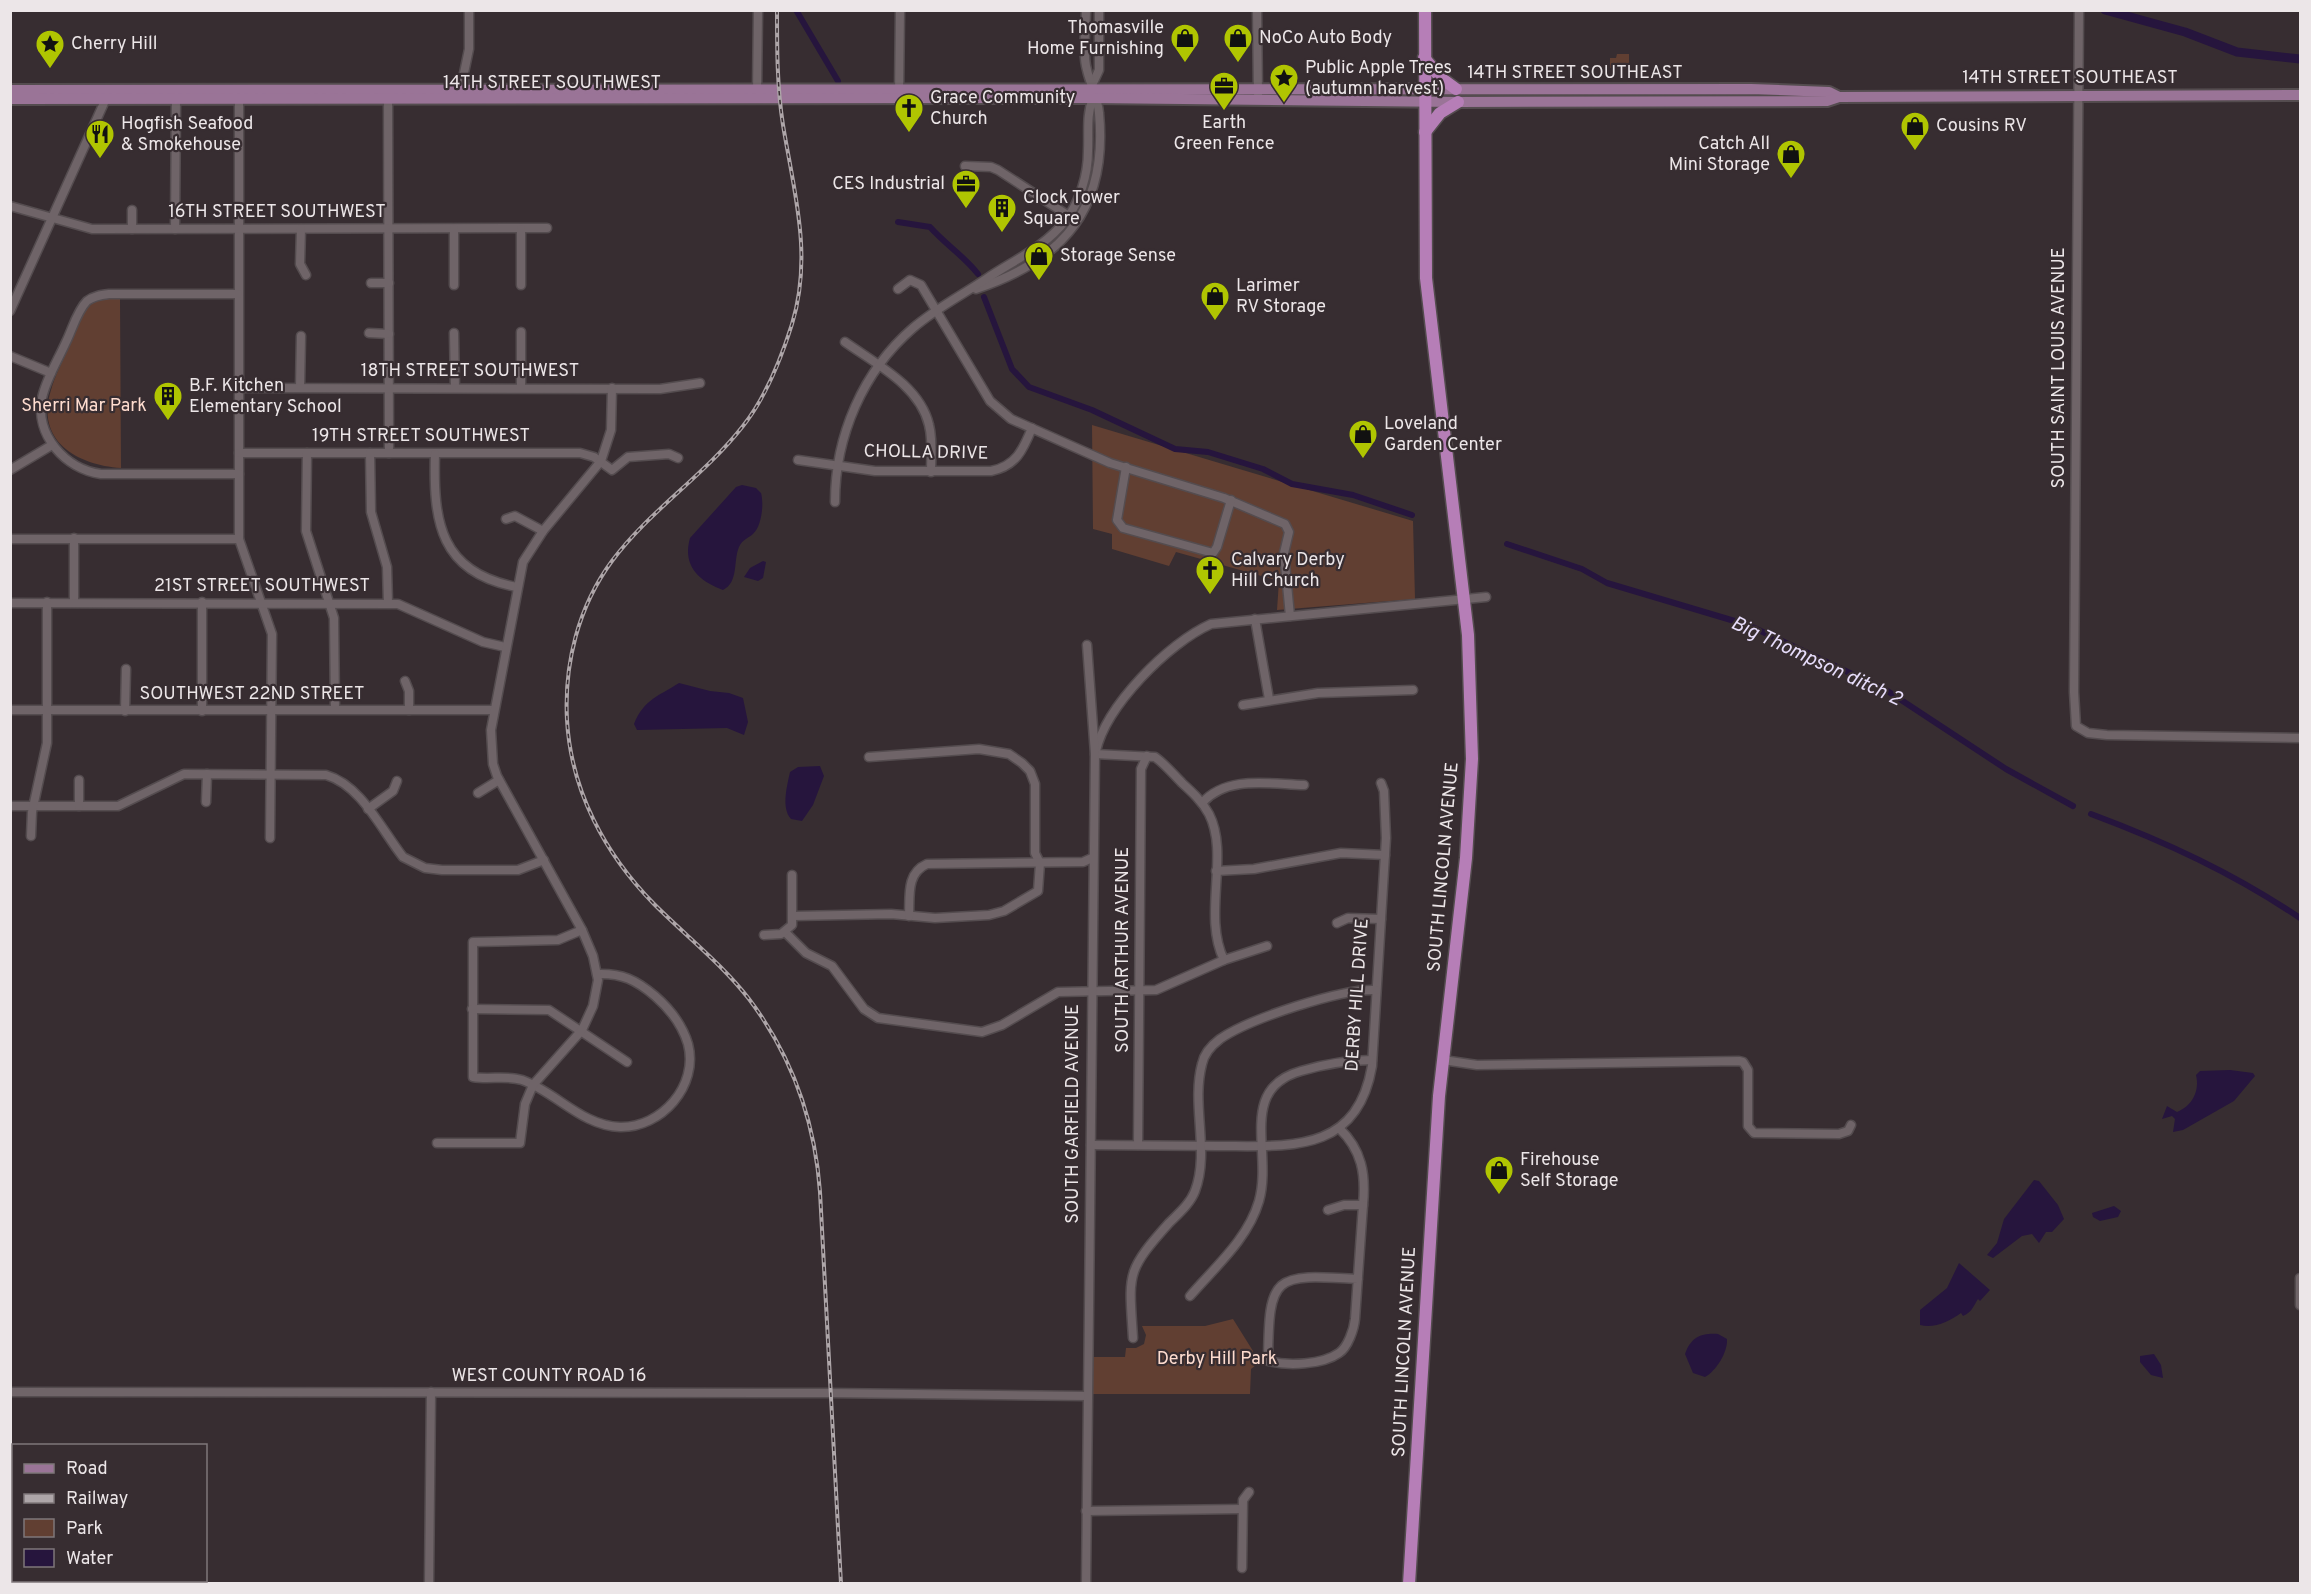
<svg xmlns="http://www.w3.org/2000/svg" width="2311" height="1594" viewBox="0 0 2311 1594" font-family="Overpass,sans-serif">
	<rect width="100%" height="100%" fill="#372d31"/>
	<!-- green -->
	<g fill="#613f32">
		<polygon points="1617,54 1629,54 1629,69 1610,68 1610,58 1616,58"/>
		<path d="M120,298L121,468C77,465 35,441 51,390C55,375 63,361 69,347C76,334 81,311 93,303C101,297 111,299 120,298Z"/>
		<polygon points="1092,425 1413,521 1415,599 1277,610 1279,581 1176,552 1169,566 1112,549 1112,534 1093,529"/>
		<polygon points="1233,1319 1253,1351 1252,1358 1256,1365 1251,1369 1250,1394 1092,1394 1092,1357 1125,1357 1126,1348 1136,1348 1144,1344 1146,1335 1142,1326 1205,1326"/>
	</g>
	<!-- water -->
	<g fill="#26153d">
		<path d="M742,485L756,488L761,493C764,503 762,526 753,534C747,539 743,539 739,547C733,561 739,582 723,590C699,581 682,566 690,538L736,487Z"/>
		<polygon points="763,561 766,562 763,578 758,581 744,577 750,568"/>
		<path d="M679,683L710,691L729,693L743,698L748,722L744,735L727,728L637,730L634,724C644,699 659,696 679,683Z"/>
		<path d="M820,766L824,776L813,805L802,821L791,819C781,808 787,786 790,772L798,767Z"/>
		<path d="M2230,1070L2253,1073L2255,1076L2234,1101L2183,1130L2173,1132L2175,1119L2172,1116L2162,1119L2167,1106L2177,1112C2192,1106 2200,1091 2196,1075L2200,1071Z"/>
		<polygon points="2034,1180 2039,1181 2058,1205 2064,1219 2052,1232 2046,1232 2039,1243 2032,1234 2022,1236 1993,1258 1987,1255 1997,1243 2004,1219"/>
		<polygon points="2114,1206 2121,1211 2118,1217 2100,1221 2093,1217 2092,1213"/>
		<path d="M1959,1263L1990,1290L1980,1301L1978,1299C1973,1307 1972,1312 1963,1316L1961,1313C1950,1321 1934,1329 1920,1325V1310L1947,1288Z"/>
		<path d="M1718,1334L1727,1339C1728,1352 1716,1371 1705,1377L1693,1373L1685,1354C1691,1337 1701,1333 1718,1334Z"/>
		<polygon points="2154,1354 2161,1365 2163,1378 2151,1375 2140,1362 2140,1356"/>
	</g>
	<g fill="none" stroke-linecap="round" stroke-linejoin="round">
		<!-- canal -->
		<g stroke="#26153d" stroke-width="6">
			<polyline points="796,10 838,81"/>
			<path d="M898,222L930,227C945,244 964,256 978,274"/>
			<polyline points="984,297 1012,369 1029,387 1092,410 1175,449 1208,452 1263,469 1292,484 1353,495 1412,515"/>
			<polyline points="1507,544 1582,569 1607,583 1748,625 1886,690 2006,769 2073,806"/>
			<path d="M2091,814C2166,842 2233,873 2300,918"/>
		</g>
		<!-- river -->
		<polyline stroke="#26153d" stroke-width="9" points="2105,10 2185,32 2237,52 2300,59"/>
		<!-- minor casing -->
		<g stroke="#544c4f" stroke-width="11">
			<g id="minor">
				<polyline points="1257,10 1258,94"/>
				<polyline points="2079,10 2074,692 2076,726 2088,733 2107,735 2300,738"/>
				<polyline points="1093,83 1099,70 1099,10"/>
				<polyline points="464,93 464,73 469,49 469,10"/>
				<polyline points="757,93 758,10"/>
				<polyline points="239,94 239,539 272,634 270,838"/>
				<polyline points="388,94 389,453"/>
				<polyline points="899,94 900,10"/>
				<polyline points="965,166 991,167 998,170 1069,216"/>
				<polyline points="10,206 92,229 547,228"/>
				<polyline points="132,210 132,229"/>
				<polyline points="175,229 176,99"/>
				<polyline points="301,229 300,264 306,275"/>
				<polyline points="521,229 521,285"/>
				<polyline points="371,283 389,283"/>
				<polyline points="454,285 454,229"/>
				<polyline points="898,289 910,280 921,285 990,401 1011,419 1110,463 1224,498 1285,524 1289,532 1284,553 1290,616"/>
				<path d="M976,289C1064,260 1108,208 1099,113C1098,98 1090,84 1087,70C1082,53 1086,28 1086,10"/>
				<path d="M238,294H109C101,295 93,296 87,301C77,311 72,330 66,342C58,360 46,379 42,398C35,435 65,469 101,474H239"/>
				<polyline points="10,311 108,94"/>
				<polyline points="521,332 521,388"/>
				<polyline points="369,333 389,334"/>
				<polyline points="454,333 455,388"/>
				<path d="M845,342C876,364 920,386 929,425C933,440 931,457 931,472"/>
				<polyline points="10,356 51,373"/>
				<polyline points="300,387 301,336"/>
				<polyline points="239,388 660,389 700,383"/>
				<polyline points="239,453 580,453 594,457 612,470 628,457 669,454 678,458"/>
				<polyline points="307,453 306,531 334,618 335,709"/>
				<polyline points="370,453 371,512 387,567 388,603"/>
				<path d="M435,454C433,522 440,573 517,587"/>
				<path d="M798,460L875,471H991C1016,466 1023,450 1032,428"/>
				<polyline points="1126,467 1117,520 1123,528 1213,553 1217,547 1231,500"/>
				<polyline points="10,470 52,445"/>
				<path d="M835,502C835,436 863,371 913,328C935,309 962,295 986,279C1014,260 1044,248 1066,220C1080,201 1088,175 1088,151C1089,133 1086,115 1093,98"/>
				<polyline points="506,519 515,516 543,531"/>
				<polyline points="74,538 74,602"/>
				<polyline points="10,539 239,539"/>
				<polyline points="10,603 398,604 483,642 505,647"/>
				<polyline points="1255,619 1269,699"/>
				<polyline points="405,681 409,691 409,710"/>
				<polyline points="1243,705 1318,693 1413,690"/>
				<polyline points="10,710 494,710"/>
				<polyline points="125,711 126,669"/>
				<polyline points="202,711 202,602"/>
				<path d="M1096,751C1106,706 1168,643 1211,624L1486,597"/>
				<path d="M1095,754L1155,757C1165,764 1173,774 1182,783C1192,792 1202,801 1209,814C1230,855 1202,915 1224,960"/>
				<polyline points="478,793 499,780"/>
				<polyline points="206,802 207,774"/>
				<path d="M1202,803C1227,775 1269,784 1304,785"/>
				<path d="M10,806H118L184,774L326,775C361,785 381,829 403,857L425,868L442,870H518L544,860"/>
				<polyline points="79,806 79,780"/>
				<polyline points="368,809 393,791 397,781"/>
				<polyline points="31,836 32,812 47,743 47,602"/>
				<polyline points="1216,871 1254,869 1341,853 1385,855"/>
				<polyline points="794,916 891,914 935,918 989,915 1004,911 1038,891 1040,863 1035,853 1035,784 1030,771 1022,763 1009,754 979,749 869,757"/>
				<path d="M909,916C910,896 906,873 927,864L1083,862L1092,858"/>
				<polyline points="1337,923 1348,918 1381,919"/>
				<path d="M582,930L558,940L473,942V1077C489,1080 506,1075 522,1080C556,1092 582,1126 620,1127C661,1128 699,1086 688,1044C682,1024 670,1009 655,996C636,980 622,973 597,974"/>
				<polyline points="785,932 806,953 832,966 864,1009 878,1018 982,1032 1002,1025 1058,992 1156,990 1224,960 1267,946"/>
				<polyline points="764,935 781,934 792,925 792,875"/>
				<polyline points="472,1009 549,1010 627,1062"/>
				<polyline points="1443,1060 1477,1065 1739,1061 1743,1062 1748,1070 1748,1126 1754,1133 1839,1134 1848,1131 1851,1125"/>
				<path d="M1339,1128C1362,1150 1366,1174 1363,1205L1355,1319C1354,1329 1348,1347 1339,1353C1322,1365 1288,1366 1268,1361C1269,1274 1273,1274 1358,1279"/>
				<polyline points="437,1143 520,1143 525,1104 533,1085 582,1030 593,1006 598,980 593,956 582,930 497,776 493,764 491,730 523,562 543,531 601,461 611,430 612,388"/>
				<path d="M1091,1145C1133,1145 1176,1146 1219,1146C1289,1146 1357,1154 1372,1066L1386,838L1384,791L1381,783"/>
				<polyline points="1138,1145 1141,769 1147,756"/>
				<polyline points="1328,1210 1344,1205 1363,1205"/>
				<polyline points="2300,1278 2300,1305"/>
				<path d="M1190,1296C1215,1267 1248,1239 1259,1201C1273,1152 1237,1089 1301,1071C1325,1064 1347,1060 1372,1060"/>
				<path d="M1133,1338C1129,1274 1125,1272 1169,1223C1178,1214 1190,1204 1195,1191C1210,1151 1191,1105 1202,1064C1204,1054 1212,1045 1220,1039C1249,1019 1342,988 1376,990"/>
				<polyline points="10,1392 829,1393 1087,1396"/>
				<polyline points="1086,1511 1242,1509"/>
				<polyline points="1242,1568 1243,1500 1249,1492"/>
				<polyline points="429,1584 431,1392"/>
				<polyline points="1086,1584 1095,754 1087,645"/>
			</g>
		</g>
		<!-- major casing -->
		<g stroke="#544c4f" stroke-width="14">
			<g id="major">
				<polyline points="10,90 1751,89 1829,92 1839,97"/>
				<polyline points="10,99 1093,98 1458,102 1827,101 1839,97 2300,95"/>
			</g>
		</g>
		<!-- highway casing -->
		<g stroke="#544c4f" stroke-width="15">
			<g id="highway">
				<polyline points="1424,58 1441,78 1456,89"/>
				<polyline points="1425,132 1440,113 1458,102"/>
				<polyline points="1409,1584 1439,1096 1466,858 1472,759 1468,635 1426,278 1425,10"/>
			</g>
		</g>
		<!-- minor -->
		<use href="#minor" stroke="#6f6468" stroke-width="8"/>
		<!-- major -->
		<use href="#major" stroke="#9a7497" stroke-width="10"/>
		<!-- highway -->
		<use href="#highway" stroke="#b67eb7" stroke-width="12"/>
		<!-- rail casing -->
		<g stroke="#aea6a9" stroke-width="4">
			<path id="rail" d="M777,10C777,49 777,87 783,125C794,192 813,256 792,324C781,359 766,397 743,426C704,476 649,511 612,561C578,607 564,664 567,720C571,791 605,854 654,904C686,936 722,964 749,999C792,1056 815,1122 820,1192L841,1584"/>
		</g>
		<!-- rail -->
		<use href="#rail" stroke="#372d31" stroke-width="1.5" stroke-dasharray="4.5" stroke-linecap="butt"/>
	</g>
	<!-- icons -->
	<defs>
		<g id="shop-pin" transform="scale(1.5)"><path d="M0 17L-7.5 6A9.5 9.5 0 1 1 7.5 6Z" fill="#b0c501" stroke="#372d31"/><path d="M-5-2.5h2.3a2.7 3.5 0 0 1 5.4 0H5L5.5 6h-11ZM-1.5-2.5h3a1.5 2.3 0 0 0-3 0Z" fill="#111"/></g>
		<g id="sight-pin" transform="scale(1.5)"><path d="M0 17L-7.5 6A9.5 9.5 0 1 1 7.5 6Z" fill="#b0c501" stroke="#372d31"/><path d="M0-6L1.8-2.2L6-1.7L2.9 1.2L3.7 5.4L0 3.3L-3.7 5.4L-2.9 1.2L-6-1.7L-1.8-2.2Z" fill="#111"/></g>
		<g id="office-pin" transform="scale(1.5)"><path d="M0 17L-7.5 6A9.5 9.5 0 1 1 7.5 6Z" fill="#b0c501" stroke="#372d31"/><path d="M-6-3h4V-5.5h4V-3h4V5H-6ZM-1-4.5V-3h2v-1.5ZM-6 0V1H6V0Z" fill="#111"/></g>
		<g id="church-pin" transform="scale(1.5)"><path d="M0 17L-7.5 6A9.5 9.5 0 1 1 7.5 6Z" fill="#b0c501" stroke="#372d31"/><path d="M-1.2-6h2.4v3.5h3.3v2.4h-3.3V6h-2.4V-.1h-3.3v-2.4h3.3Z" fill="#111"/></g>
		<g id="restaurant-pin" transform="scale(1.5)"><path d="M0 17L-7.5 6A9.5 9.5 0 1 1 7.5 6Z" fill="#b0c501" stroke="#372d31"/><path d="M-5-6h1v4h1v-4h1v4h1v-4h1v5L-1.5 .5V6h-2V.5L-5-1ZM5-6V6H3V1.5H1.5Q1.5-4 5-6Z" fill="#111"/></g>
		<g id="building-pin" transform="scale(1.5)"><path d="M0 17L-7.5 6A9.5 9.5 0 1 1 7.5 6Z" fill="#b0c501" stroke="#372d31"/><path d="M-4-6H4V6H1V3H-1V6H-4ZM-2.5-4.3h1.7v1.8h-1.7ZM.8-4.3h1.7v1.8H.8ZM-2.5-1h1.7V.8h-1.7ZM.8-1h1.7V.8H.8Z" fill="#111"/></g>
	</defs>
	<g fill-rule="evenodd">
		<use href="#shop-pin" x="1185" y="38"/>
		<use href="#shop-pin" x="1238" y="38"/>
		<use href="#sight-pin" x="50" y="44"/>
		<use href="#sight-pin" x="1284" y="78"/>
		<use href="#office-pin" x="1224" y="86"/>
		<use href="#church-pin" x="909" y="108"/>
		<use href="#shop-pin" x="1915" y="126"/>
		<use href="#restaurant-pin" x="100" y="134"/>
		<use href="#shop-pin" x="1791" y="154"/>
		<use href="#office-pin" x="966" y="184"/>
		<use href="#building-pin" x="1002" y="208"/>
		<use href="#shop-pin" x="1039" y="256"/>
		<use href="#shop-pin" x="1215" y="296"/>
		<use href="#building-pin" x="168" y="396"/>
		<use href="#shop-pin" x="1363" y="434"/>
		<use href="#church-pin" x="1210" y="570"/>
		<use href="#shop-pin" x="1499" y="1170"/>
	</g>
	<g text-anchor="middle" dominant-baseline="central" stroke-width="4.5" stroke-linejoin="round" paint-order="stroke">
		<!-- poi labels -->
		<g font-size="18" fill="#ece6e8" stroke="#372d31" text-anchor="start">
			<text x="1164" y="28" text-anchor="end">Thomasville<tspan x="1164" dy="21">Home Furnishing</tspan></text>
			<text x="1259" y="38">NoCo Auto Body</text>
			<text x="71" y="44">Cherry Hill</text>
			<text x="1305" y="68">Public Apple Trees<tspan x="1305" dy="21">(autumn harvest)</tspan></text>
			<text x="930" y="98">Grace Community<tspan x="930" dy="21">Church</tspan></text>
			<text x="1224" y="123" text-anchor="middle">Earth<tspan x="1224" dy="21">Green Fence</tspan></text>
			<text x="121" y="124">Hogfish Seafood<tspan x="121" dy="21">&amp; Smokehouse</tspan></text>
			<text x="1936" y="126">Cousins RV</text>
			<text x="1770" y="144" text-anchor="end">Catch All<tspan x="1770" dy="21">Mini Storage</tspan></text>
			<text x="945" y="184" text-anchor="end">CES Industrial</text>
			<text x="1023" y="198">Clock Tower<tspan x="1023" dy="21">Square</tspan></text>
			<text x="1060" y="256">Storage Sense</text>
			<text x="1236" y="286">Larimer<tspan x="1236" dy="21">RV Storage</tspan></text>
			<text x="189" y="386">B.F. Kitchen<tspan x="189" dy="21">Elementary School</tspan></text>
			<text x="1384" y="424">Loveland<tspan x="1384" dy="21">Garden Center</tspan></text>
			<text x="1231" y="560">Calvary Derby<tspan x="1231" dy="21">Hill Church</tspan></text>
			<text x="1520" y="1160">Firehouse<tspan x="1520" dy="21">Self Storage</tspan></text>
		</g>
		<!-- street labels -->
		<g font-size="18" fill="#ece6e8" stroke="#372d31">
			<text x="1575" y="73">14TH STREET SOUTHEAST</text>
			<text x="2070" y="78">14TH STREET SOUTHEAST</text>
			<text x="552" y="83">14TH STREET SOUTHWEST</text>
			<text x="277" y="212">16TH STREET SOUTHWEST</text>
			<text transform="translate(2059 368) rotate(-90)">SOUTH SAINT LOUIS AVENUE</text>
			<text x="470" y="371">18TH STREET SOUTHWEST</text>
			<text x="421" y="436">19TH STREET SOUTHWEST</text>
			<text transform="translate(926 453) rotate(1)">CHOLLA DRIVE</text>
			<text x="262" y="586">21ST STREET SOUTHWEST</text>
			<text x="252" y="694">SOUTHWEST 22ND STREET</text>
			<text transform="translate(1444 867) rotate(-85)">SOUTH LINCOLN AVENUE</text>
			<text transform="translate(1123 950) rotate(-90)">SOUTH ARTHUR AVENUE</text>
			<text transform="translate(1358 995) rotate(-86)">DERBY HILL DRIVE</text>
			<text transform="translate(1073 1114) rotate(-90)">SOUTH GARFIELD AVENUE</text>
			<text transform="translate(1405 1352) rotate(-87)">SOUTH LINCOLN AVENUE</text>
			<text x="549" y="1376">WEST COUNTY ROAD 16</text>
		</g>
		<!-- park labels -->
		<g font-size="18" fill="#fedccf" stroke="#372d31">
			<text x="84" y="406">Sherri Mar Park</text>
			<text x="1217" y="1359">Derby Hill Park</text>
		</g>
		<!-- water labels -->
		<g font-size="20" font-style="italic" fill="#e7ddfb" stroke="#372d31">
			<text transform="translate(1816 662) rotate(25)">Big Thompson ditch 2</text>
		</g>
	</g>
	<!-- border -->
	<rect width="2311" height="1594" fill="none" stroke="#ece6e8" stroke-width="24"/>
	<!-- legend -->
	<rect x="12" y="1444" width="195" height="138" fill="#372d31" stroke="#7f777a" stroke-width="1.5"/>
	<rect x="24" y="1464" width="30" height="9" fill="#9a7497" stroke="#7f777a" stroke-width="1.5"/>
	<text x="66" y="1474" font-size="18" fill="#ece6e8">Road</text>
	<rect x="24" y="1494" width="30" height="9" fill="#aea6a9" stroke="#7f777a" stroke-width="1.5"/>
	<text x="66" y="1504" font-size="18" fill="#ece6e8">Railway</text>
	<rect x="24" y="1519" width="30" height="18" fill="#613f32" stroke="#7f777a" stroke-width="1.5"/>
	<text x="66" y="1534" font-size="18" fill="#ece6e8">Park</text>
	<rect x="24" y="1549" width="30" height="18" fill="#26153d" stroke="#7f777a" stroke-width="1.5"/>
	<text x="66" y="1564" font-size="18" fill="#ece6e8">Water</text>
</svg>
